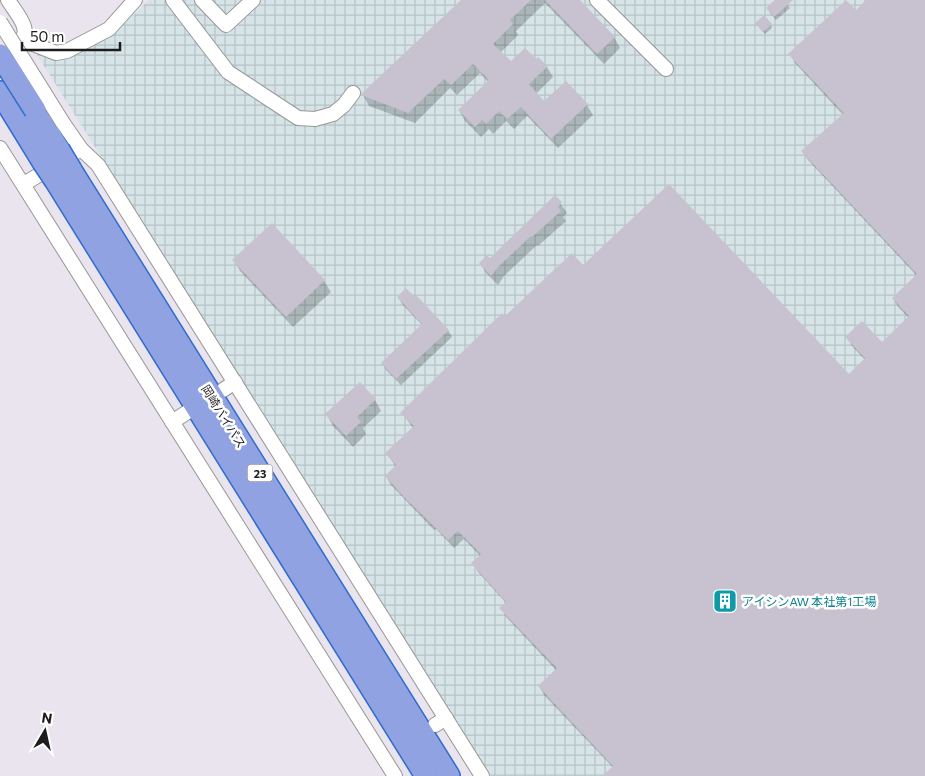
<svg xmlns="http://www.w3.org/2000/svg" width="925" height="776" viewBox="0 0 925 776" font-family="Commissioner,'Noto Sans JP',sans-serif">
	<defs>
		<pattern id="industrial-grid" width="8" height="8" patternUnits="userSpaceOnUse" patternTransform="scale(1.25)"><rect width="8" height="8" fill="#d6e4e7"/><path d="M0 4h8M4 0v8" fill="none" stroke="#b7c3c6"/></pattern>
	</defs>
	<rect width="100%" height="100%" fill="#eae4ee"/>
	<!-- industrial -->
	<polygon fill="url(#industrial-grid)" points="149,0 925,0 925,776 491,776 34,50 62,60 115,33"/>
	<!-- shadow -->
	<g fill="#0003">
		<polygon points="463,0 579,0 614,37 620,48 604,64 545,3 516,31 518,35 500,53 511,63 536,61 547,67 553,77 536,94 544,103 566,82 587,105 593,115 558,148 527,116 514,129 506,121 493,134 489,129 481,137 465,121 459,110 488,82 480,73 457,95 450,88 415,123 369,106 363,95"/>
		<polygon points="777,0 784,0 790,8 776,20 769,12"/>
		<polygon points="868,0 925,0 925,776 621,776 544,695 539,686 556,670 506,617 501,608 506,603 478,572 473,563 480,556 464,539 454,548 436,529 434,530 391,485 386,476 396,467 387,454 413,428 402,413 505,318 583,267 849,375 865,360 852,346 847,337 882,344 909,318 898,307 893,298 917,276 808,160 803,152 843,115 795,63 790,54 856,12"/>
		<polygon points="756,24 771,25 772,28 765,34"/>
		<polygon points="555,196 567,213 563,217 566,221 538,246 537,245 504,276 498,285 486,273 480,263 490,259"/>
		<polygon points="234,260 324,281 331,292 293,327 240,271"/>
		<polygon points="398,297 448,330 452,337 401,385 386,370 382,363 422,325 402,304"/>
		<polygon points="375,400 381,411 363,428 366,434 353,447 333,426 327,415"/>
	</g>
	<!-- building -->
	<g fill="#c8c2d0">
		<polygon points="461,0 531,0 510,20 513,24 493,44 511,61 525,48 536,59 538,57 548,66 529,84 544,101 566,81 588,104 551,139 521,107 507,119 499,111 486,124 482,120 475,127 458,110 489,80 473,64 451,85 444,79 408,113 361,95 362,93"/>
		<polygon points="545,0 580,0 615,37 597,54"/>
		<polygon points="775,0 793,0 774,17 766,8"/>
		<polygon points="846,0 856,10 866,0 925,0 925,776 602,776 613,766 538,686 557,668 499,608 506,602 471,563 481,554 458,531 448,540 404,497 385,476 396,465 385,453 414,426 400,413 502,313 505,316 572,253 583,265 669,184 849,374 865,358 845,337 862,321 882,342 909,316 892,298 917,274 801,151 844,113 788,54"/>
		<polygon points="764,15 772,24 763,32 755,23"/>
		<polygon points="555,195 562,202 558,207 561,211 532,237 531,236 499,266 491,276 479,263 487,255 490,258"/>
		<polygon points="272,223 325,280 286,317 232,260"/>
		<polygon points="406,288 415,297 417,296 449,330 396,379 381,363 422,324 397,297"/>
		<polygon points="360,382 376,399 357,417 361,422 346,436 325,414"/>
	</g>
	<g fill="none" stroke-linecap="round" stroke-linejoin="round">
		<!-- minor casing -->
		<g stroke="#979797" stroke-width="16">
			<g id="minor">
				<path d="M8,0C17,15 35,31 17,45"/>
				<polyline points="173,0 228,72 298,118 315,119 333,114 344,105 353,93"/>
				<polyline points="202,0 226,25 253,0"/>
				<polyline points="597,0 666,69"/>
				<polyline points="23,40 56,53 67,51 109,29 135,0"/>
				<polyline points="63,123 81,149"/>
				<polyline points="0,148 395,776"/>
				<polyline points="24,184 81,149 98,165 482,776"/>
				<polyline points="223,390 235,382"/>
				<polyline points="172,422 189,411"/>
				<polyline points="435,725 446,718"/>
			</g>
		</g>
		<!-- highway casing -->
		<g stroke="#2e6ccf" stroke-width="24">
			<g id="highway">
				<polyline points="0,92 43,162"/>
				<polyline points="35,110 59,150"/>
				<polyline points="71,170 449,776"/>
				<polyline points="55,180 426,776"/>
			</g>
		</g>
		<!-- minor -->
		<use href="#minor" stroke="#fff" stroke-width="14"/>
		<!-- highway -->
		<use href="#highway" stroke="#90a2e1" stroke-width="21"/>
		<!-- minor-bridge casing -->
		<g stroke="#979797" stroke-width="16" stroke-linecap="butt">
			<polyline id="minor-bridge" points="0,22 63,123"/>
		</g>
		<!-- highway-bridge casing -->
		<g stroke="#2e6ccf" stroke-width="24" stroke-linecap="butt">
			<g id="highway-bridge">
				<polyline points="0,55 35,110"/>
				<polyline points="59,150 71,170"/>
				<polyline points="43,162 55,180"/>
			</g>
		</g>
		<!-- minor-bridge -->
		<use href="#minor-bridge" stroke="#fff" stroke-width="14"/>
		<!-- highway-bridge -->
		<use href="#highway-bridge" stroke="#90a2e1" stroke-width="21"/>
	</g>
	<!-- icons -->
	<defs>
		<g id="building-square" transform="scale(1.25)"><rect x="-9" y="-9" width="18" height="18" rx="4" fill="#0f9aa8" stroke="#fff"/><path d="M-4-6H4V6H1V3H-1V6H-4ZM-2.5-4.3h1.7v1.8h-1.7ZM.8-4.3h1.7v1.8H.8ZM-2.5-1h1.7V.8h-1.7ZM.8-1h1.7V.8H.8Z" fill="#fff"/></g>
	</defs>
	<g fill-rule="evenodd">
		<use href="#building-square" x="725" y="601"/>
	</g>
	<g text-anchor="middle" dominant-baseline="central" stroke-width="5" stroke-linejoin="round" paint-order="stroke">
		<!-- shield labels -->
		<rect fill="#fff" stroke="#616161" stroke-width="1" x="247.5" y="464.5" width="25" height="17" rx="4"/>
		<g font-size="11" font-weight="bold" fill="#1d1d1d">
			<text x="260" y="473">23</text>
		</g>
		<!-- street labels -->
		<g font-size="12" fill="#1d1d1d" stroke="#fff">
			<text transform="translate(224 416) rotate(58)">岡崎バイパス</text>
		</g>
		<!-- culture labels -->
		<g font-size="12" fill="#0d838f" stroke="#fff" text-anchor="start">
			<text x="742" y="601">アイシンAW 本社第1工場</text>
		</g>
	</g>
	<!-- north arrow -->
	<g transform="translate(45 731) rotate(9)" stroke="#ffffff" stroke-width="4" paint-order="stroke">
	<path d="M0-4L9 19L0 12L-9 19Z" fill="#1d1d1d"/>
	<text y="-8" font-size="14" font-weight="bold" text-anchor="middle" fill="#1d1d1d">N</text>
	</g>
	<!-- scale -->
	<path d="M22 42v8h98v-8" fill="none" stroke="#1d1d1d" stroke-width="2.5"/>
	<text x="30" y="42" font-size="15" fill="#1d1d1d" stroke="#ffffff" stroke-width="4" paint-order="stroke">50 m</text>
</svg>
